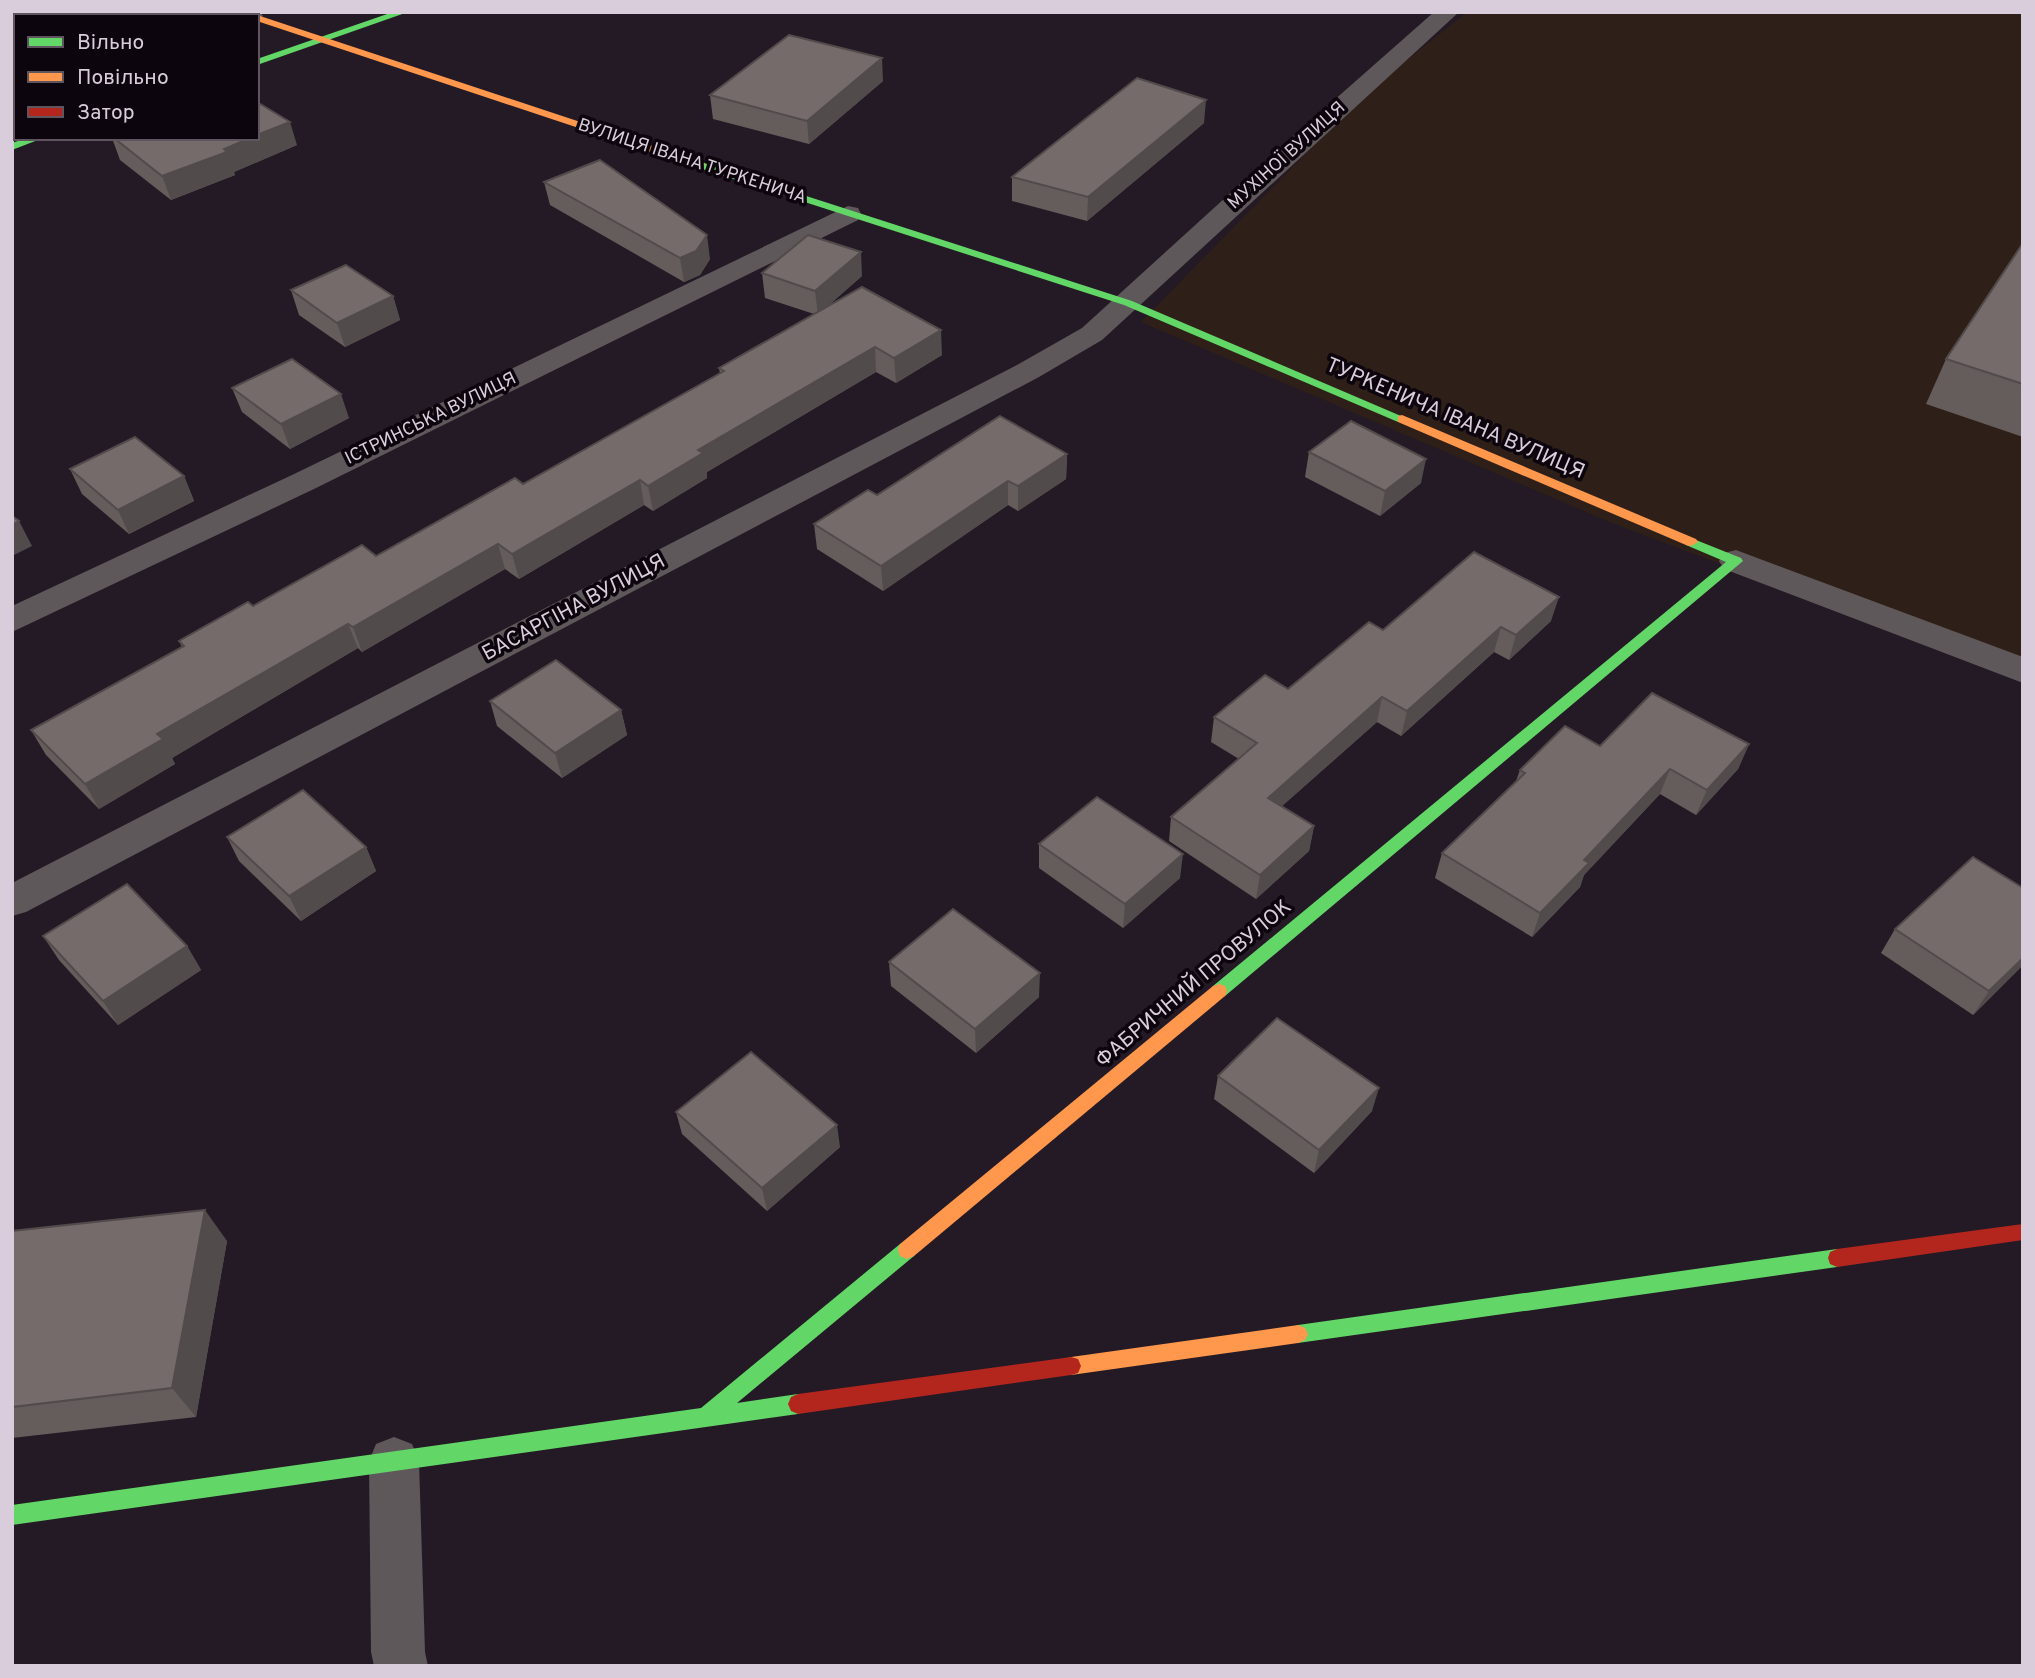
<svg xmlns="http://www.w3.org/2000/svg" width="2035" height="1678" viewBox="0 0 2035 1678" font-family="Overpass,sans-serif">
	<rect width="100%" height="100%" fill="#241a25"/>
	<!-- industrial -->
	<polygon fill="#2e1f18" points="1467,12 2023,12 2023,679 1612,523 1141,322 1363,95"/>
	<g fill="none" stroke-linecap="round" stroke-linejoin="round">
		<!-- street -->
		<g fill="#5e585b" fill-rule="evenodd">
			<polygon points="229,12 260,12 263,16 257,21 257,16 231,16"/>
			<polygon points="1434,12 1459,12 1102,340 1039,377 26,912 12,916 12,883 1017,365 1082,328 1281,147"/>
			<polygon points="848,206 858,208 861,214 858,220 314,489 12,632 12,606 292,475"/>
			<polygon points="1736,550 2023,657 2023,683 1724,569 1719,561 1724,553"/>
			<polygon points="394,1437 412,1444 419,1461 425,1652 428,1666 374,1666 371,1652 369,1461 376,1444"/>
		</g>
		<!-- fast -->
		<g fill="#63d668" fill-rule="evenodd">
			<polygon points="393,12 408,12 257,65 257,59"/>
			<polygon points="27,138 43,138 12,150 12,143"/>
			<polygon points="696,163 704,163 1132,301 1408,419 1406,422 1398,422 1124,305 696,167"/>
			<polygon points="1691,538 1741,558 1743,561 1225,996 1219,998 1213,996 1211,991 1213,986 1726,562 1686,545 1684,542"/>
			<polygon points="907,1241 914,1244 916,1250 914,1256 737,1403 798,1394 805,1397 808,1404 805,1411 798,1414 12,1525 12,1505 701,1408 900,1244"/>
			<polygon points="1837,1249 1844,1252 1846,1258 1844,1264 1837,1267 1298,1343 1291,1340 1288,1334 1291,1328 1298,1325"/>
		</g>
		<!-- slow -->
		<g fill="#ff974d" fill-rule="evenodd">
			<polygon points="257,15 704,163 705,165 696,167 257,21 257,16 255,16"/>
			<polygon points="1402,415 1696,539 1698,542 1691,546 1686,545 1398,422 1398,416"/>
			<polygon points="1219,984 1225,986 1227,991 1225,996 914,1256 907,1259 900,1256 898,1250 900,1244 1213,986"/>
			<polygon points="1298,1325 1305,1328 1308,1334 1305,1340 1298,1343 1071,1375 1064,1373 1061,1366 1064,1359 1071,1357"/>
		</g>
		<!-- jam -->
		<g fill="#b3261e" fill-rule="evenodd">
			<polygon points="2023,1224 2023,1240 1837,1267 1830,1264 1828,1258 1830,1252 1837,1249"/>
			<polygon points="1071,1357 1078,1359 1081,1366 1078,1373 1071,1375 798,1414 791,1411 788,1404 791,1397 798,1394"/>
		</g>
	</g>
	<!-- wall -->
	<g fill="#655c5c">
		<polygon points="12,12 16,16 16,47 12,45"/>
		<polygon points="883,81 809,144 713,119 710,95"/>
		<polygon points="1204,123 1087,221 1012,201 1012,177"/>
		<polygon points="112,138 257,138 297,145 234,172 235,175 171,200 120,160"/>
		<polygon points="544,182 710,259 700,275 684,282 550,205"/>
		<polygon points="2023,243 2023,437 1926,404 1946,359"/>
		<polygon points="762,273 862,276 826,307 942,355 896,383 876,372 707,472 707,478 653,511 644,505 519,579 505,569 362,652 358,648 172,758 175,764 99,809 46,755 31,730 182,647 179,641 253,606 376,556 523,484 720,374 719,368 814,314 765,298"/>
		<polygon points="291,290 393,296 400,320 345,347 299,315"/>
		<polygon points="232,388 349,418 290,449 242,412"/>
		<polygon points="1309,452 1421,483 1380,516 1305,477"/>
		<polygon points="1067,454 1066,479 1018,511 1008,505 883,591 817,549 814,524 877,495"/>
		<polygon points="70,469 184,476 194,501 129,534 82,494"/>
		<polygon points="1551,621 1509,660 1494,652 1401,736 1377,722 1282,806 1314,826 1309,851 1256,899 1169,841 1171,817 1239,759 1211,742 1214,717 1288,689 1383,630"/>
		<polygon points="490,701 621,710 627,735 562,778 497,726"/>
		<polygon points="1749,744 1738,769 1696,815 1660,794 1584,875 1580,887 1532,937 1435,878 1442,853 1516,781 1520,770"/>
		<polygon points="227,837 366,847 376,871 301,921 239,861"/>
		<polygon points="1039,844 1180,878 1123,928 1039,868"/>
		<polygon points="2023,888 2023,965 1973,1015 1881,953 1895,929"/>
		<polygon points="43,936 187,946 201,970 118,1025 59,960"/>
		<polygon points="889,962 1039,997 976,1053 891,986"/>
		<polygon points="1218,1076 1372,1111 1314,1173 1214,1099"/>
		<polygon points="676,1112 840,1147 767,1211 682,1134"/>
		<polygon points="12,1231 227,1241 196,1417 12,1438"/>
	</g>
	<!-- shaded-wall -->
	<g fill="#524b4b">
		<polygon points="882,58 883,81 809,144 807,121"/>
		<polygon points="1206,100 1204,123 1087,221 1088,197"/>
		<polygon points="290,122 297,145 234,172 235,175 171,200 162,176 250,138 257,138 257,135"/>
		<polygon points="707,235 710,259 700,275 684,282 680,258"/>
		<polygon points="861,252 862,276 818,315 815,291"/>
		<polygon points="393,296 400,320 345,347 337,323"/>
		<polygon points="941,330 942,355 896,383 894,358"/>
		<polygon points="875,347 876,372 707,472 707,478 653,511 648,486 698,450"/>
		<polygon points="341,394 349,418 290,449 281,424"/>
		<polygon points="1067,454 1066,479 1018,511 1018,486"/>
		<polygon points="1426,459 1421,483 1380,516 1385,491"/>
		<polygon points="184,476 194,501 129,534 118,510"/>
		<polygon points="640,480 644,505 519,579 512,554"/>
		<polygon points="1008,481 1008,505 883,591 881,566"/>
		<polygon points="19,521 32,546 12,556 12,525"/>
		<polygon points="498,544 505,569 362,652 353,627"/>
		<polygon points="1559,597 1551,621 1509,660 1516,635"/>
		<polygon points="348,624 358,648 172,758 175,764 99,809 85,784 157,734"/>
		<polygon points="1501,627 1494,652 1401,736 1407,711"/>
		<polygon points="1382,697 1377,722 1264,822 1268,798"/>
		<polygon points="621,710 627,735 562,778 555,753"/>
		<polygon points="1749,744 1738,769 1696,815 1707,790"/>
		<polygon points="1670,769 1660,794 1584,875 1580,887 1532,937 1540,913 1584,860"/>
		<polygon points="1314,826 1309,851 1256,899 1260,875"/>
		<polygon points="366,847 376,871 301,921 289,896"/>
		<polygon points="1183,854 1180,878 1123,928 1125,904"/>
		<polygon points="187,946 201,970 118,1025 103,1001"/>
		<polygon points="2023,958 2023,965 1973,1015 1989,991"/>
		<polygon points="1040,973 1039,997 976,1053 975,1029"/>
		<polygon points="1379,1088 1372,1111 1314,1173 1319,1150"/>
		<polygon points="837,1125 840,1147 767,1211 762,1188"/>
		<polygon points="205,1210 227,1241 196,1417 172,1388"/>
	</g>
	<!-- building -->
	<g fill="#756b6b" stroke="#524b4b" stroke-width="2">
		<polygon points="12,12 60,12 65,16 16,16 16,36 12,33"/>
		<polygon points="789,35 882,58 807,121 710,95"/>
		<polygon points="1137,78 1206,100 1088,197 1012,177"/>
		<polygon points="257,102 290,122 257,135"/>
		<polygon points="114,138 250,138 224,149 227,152 162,176"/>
		<polygon points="600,160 707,235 696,251 680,258 544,182"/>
		<polygon points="808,235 861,252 815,291 762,273"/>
		<polygon points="2023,243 2023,384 1946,359"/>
		<polygon points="346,265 393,296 337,323 291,290"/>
		<polygon points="862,287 941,330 894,358 875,347 698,450 703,453 648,486 640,480 512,554 498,544 353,627 348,624 157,734 163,739 85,784 31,730 184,646 179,641 248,602 253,606 362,545 376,556 515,478 523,484 724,371 719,368"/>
		<polygon points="292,359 341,394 281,424 232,388"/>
		<polygon points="1000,416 1067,454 1018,486 1008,481 881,566 814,524 868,490 877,495"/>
		<polygon points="1351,421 1426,459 1385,491 1309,452"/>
		<polygon points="135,437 184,476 118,510 70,469"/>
		<polygon points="12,516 19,521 12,525"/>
		<polygon points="1474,552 1559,597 1516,635 1501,627 1407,711 1382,697 1268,798 1314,826 1260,875 1171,817 1257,743 1214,717 1265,675 1288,689 1369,622 1383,630"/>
		<polygon points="556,660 621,710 555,753 490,701"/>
		<polygon points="1652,693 1749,744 1707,790 1670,769 1584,860 1589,863 1540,913 1442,853 1525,773 1520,770 1565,726 1600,746"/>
		<polygon points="303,790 366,847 289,896 227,837"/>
		<polygon points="1097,797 1183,854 1125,904 1039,844"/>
		<polygon points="1973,857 2023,888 2023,958 1989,991 1895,929"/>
		<polygon points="127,884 187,946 103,1001 43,936"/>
		<polygon points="953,909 1040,973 975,1029 889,962"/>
		<polygon points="1277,1018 1379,1088 1319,1150 1218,1076"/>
		<polygon points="751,1052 837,1125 762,1188 676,1112"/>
		<polygon points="205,1210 172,1388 12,1407 12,1231"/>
	</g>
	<g text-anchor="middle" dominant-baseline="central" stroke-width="7" stroke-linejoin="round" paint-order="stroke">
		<!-- far-street labels -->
		<g font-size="18" fill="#dacddb" stroke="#0c050d">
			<text transform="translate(1287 156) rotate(-42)">МУХІНОЇ ВУЛИЦЯ</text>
			<text transform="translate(692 162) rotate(18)">ВУЛИЦЯ ІВАНА ТУРКЕНИЧА</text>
			<text transform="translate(431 419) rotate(-26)">ІСТРИНСЬКА ВУЛИЦЯ</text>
		</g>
		<!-- street labels -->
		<g font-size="21" fill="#dacddb" stroke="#0c050d">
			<text transform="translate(1455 419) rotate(23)">ТУРКЕНИЧА ІВАНА ВУЛИЦЯ</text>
			<text transform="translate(574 608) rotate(-28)">БАСАРГІНА ВУЛИЦЯ</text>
			<text transform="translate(1194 984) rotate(-40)">ФАБРИЧНИЙ ПРОВУЛОК</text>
		</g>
	</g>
	<!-- border -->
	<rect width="2035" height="1678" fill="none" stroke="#dacddb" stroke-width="28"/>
	<!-- legend -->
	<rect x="14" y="14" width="245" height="126" fill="#0c050d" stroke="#5e555f" stroke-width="2"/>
	<rect x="28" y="37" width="35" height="10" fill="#63d668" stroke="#5e555f" stroke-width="2"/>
	<text x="77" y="49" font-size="21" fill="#dacddb">Вільно</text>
	<rect x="28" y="72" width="35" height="10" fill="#ff974d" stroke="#5e555f" stroke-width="2"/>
	<text x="77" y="84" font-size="21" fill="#dacddb">Повільно</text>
	<rect x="28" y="107" width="35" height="10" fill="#b3261e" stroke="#5e555f" stroke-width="2"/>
	<text x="77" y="119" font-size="21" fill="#dacddb">Затор</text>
</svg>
